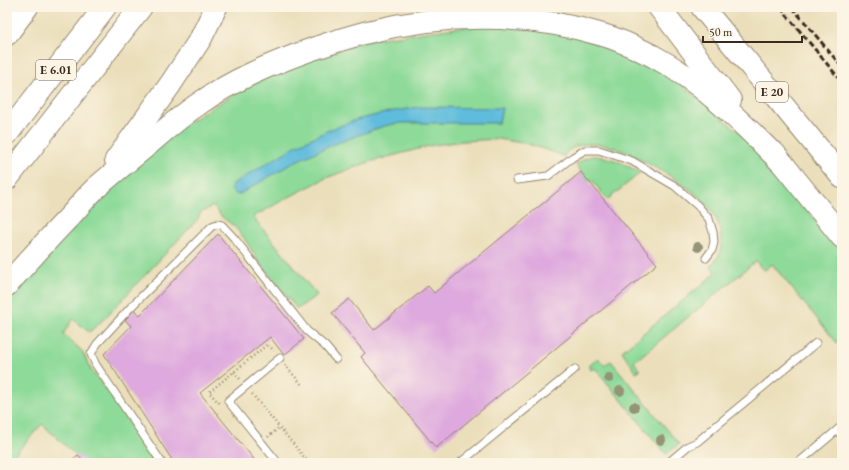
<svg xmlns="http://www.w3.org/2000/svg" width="849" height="470" viewBox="0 0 849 470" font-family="'EB Garamond',serif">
	<rect width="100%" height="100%" fill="#fcf5e5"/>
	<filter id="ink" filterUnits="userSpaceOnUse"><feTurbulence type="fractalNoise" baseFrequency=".025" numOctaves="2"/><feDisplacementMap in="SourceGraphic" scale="8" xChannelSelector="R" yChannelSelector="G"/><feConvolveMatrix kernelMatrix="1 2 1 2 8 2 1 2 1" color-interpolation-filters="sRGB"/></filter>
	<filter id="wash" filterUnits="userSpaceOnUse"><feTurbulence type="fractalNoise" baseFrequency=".012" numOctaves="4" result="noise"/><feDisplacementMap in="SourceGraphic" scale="16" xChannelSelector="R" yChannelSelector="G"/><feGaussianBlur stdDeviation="0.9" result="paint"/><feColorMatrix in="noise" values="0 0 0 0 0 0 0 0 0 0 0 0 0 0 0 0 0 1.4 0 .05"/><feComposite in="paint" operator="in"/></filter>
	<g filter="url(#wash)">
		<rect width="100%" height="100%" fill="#ebdfbb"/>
		<!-- green -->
		<g fill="#8dda99" stroke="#64825c">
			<path d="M486,24L560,31L657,65L748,139L842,252V349L772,264L765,270L762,269L756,261L634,362L640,370L636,372L622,351L716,273L710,266C718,258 721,254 721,242C723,206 683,183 656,168C633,155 608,140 581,145C574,147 568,149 564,156L528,144L498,139L464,141L433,145L369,162L326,178L283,200L253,217L317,295L297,309L258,260L244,238L235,227L221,216L213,206L200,213L198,219L101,322L89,332L73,319L63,334L82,351L91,370L107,390L124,415L155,463H84L42,424L7,463V301L101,195L177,129L266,75L367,40Z"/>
			<path d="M592,156C610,156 625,164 640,173L607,200L592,180L589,182L576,165L584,159Z"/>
			<polygon points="598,358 604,365 611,361 679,444 666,454 595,368 591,370 590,368 590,365"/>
		</g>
		<!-- water -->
		<polygon fill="#5ebcdc" stroke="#4c737d" points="419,107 502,108 499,123 400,123 384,126 332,145 296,161 238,195 234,193 232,191 232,186 234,183 281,155 297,145 329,130 356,120 389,112"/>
		<g id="blocks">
			<!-- building -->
			<g fill="#dea9de">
				<polygon points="581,172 657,264 436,448 361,357 365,353 332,313 349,299 374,330 428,286 434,293"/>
				<polygon points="218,234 304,339 284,355 270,337 200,393 257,463 174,463 104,354 131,326 125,320 134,310 140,315"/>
				<polygon points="78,455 87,463 68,463"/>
			</g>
		</g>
	</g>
	<g filter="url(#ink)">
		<use href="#blocks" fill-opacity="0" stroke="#93846c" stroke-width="1"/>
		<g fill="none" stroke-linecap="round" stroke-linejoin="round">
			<!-- lane casing -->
			<g stroke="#93846c" stroke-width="9">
				<g id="lane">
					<polyline points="517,180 548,176 573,157 585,150 599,150 632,161 675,186 698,206 709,219 713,232 714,242 712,250 706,258"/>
					<polyline points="162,463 96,365 91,354 97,344 130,308 212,226 217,224 222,225 234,238 307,331 325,346 336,359"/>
					<polyline points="278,463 228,401 280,358"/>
					<polyline points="460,463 575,369"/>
					<polyline points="668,463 688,446 697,442 716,426 816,343"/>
					<polyline points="798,463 842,426"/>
				</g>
			</g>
			<!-- highway casing -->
			<g stroke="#93846c" stroke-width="24">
				<g id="highway">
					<polyline points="659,7 710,74 730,100"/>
					<polyline points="702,7 842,177"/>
					<polyline points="7,34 27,7"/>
					<polyline points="7,134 105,7"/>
					<polyline points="774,153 842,237"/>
					<polyline points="116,160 170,85 201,38 216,7"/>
					<polyline points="7,179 141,7"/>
					<path d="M7,285C28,261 50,237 72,214C80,205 88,195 97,187C114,172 132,158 150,143C166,129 182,115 200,103C233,80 269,65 307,51C327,44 347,37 368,32C443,13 528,12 603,35C620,40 637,48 653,56C704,83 743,124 783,164"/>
				</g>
			</g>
			<!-- path -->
			<g stroke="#93846c" stroke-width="2.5" stroke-dasharray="1 3" stroke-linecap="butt">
				<polyline points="285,365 303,386"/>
				<polyline points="234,372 240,379"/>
				<polyline points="252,394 309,463"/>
				<polyline points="219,403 209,392 268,344 274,351"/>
				<polyline points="268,437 280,427"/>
			</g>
			<!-- lane -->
			<use href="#lane" stroke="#fff" stroke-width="7"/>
			<!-- highway -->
			<use href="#highway" stroke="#fff" stroke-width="22"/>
			<!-- rail -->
			<g stroke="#3b2a1e" stroke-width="3" stroke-dasharray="6 3" stroke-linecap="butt">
				<polyline points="780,7 842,82"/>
				<polyline points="792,7 842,67"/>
			</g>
		</g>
		<!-- trees -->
		<g fill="#969476">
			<circle cx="698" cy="247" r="5"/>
			<circle cx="609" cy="378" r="5"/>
			<circle cx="620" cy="391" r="5"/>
			<circle cx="634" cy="407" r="5"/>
			<circle cx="661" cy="440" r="5"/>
		</g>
	</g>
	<g text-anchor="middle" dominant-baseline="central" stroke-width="3" stroke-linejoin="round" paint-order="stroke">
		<!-- shield labels -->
		<g fill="#fcf5e5" stroke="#75675a" stroke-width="1">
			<rect x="36" y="60" width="40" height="20" rx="3"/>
			<rect x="756" y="82" width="32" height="20" rx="3"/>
		</g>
		<g font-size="12" font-weight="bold" fill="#3b2a1e">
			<text x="56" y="70">E 6.01</text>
			<text x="772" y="92">E 20</text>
		</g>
	</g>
	<!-- margin -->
	<rect width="849" height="470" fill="none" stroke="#fcf5e5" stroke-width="24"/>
	<!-- scale -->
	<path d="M703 36v6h99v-6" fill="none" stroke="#3b2a1e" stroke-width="2"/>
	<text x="709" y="36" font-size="12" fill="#3b2a1e" stroke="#fcf5e5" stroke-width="3" paint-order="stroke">50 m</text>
</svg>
